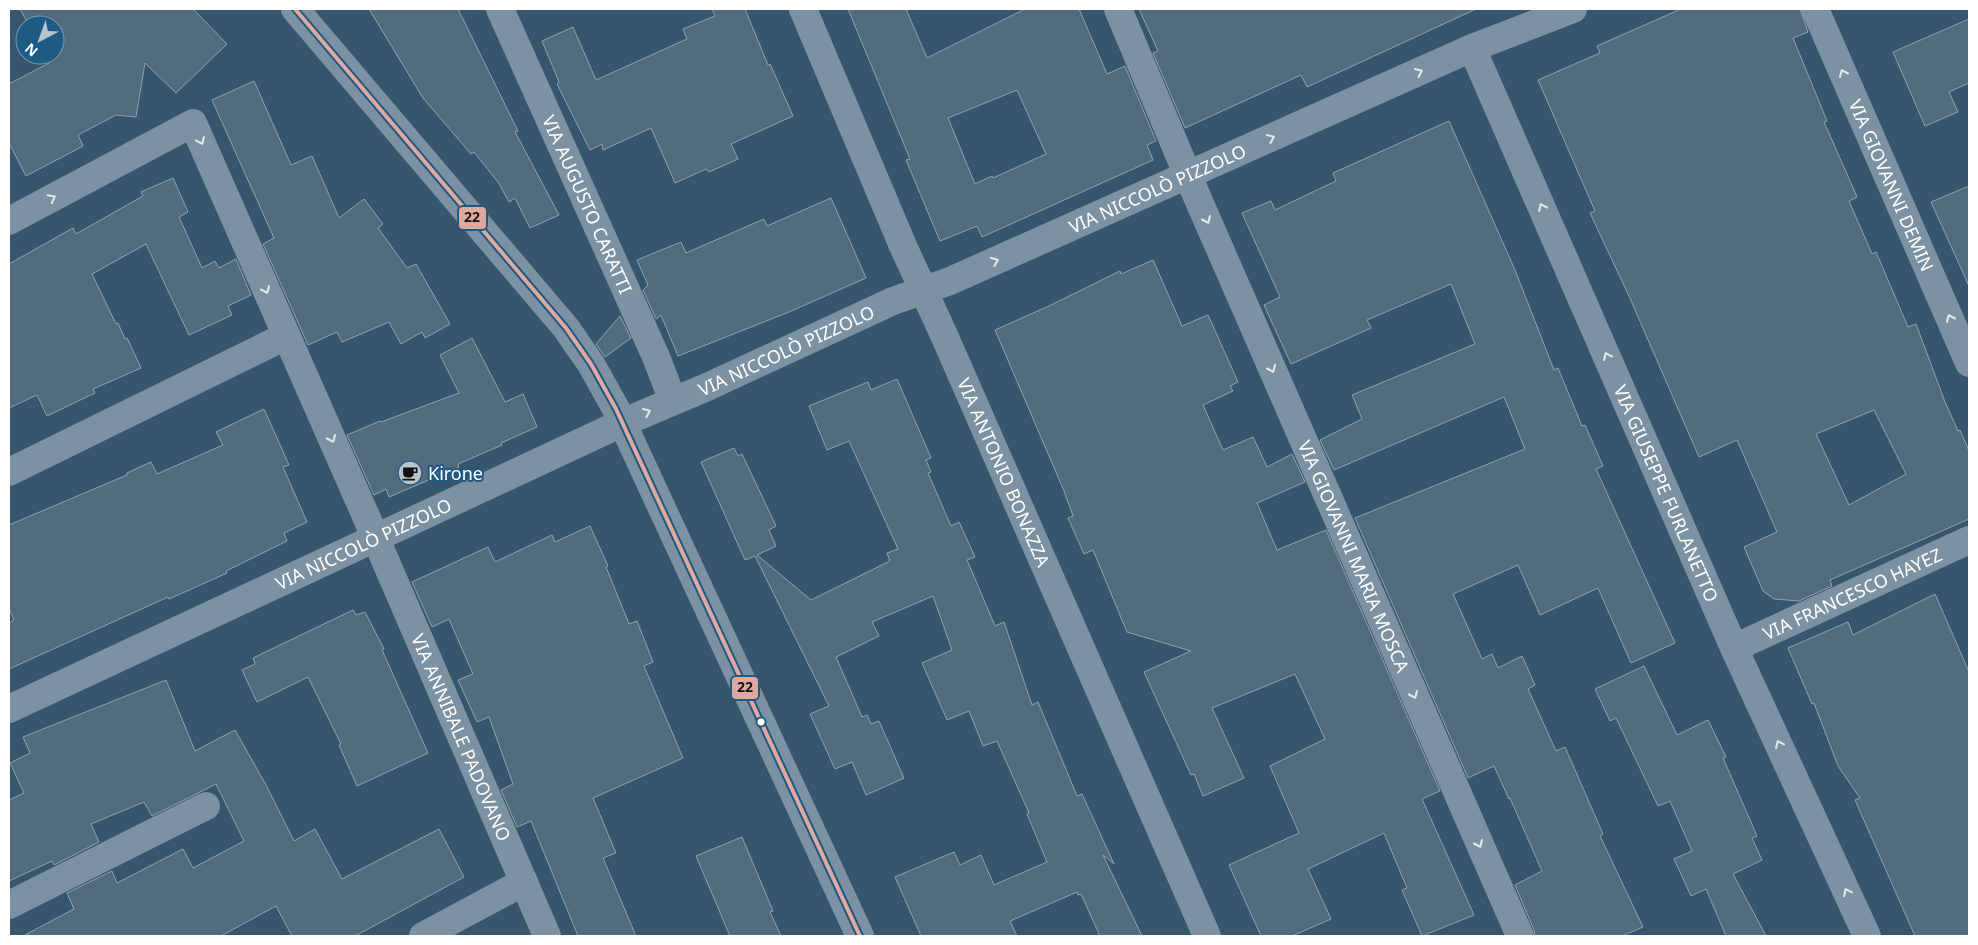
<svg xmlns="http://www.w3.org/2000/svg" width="1978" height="945" viewBox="0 0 1978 945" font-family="'Noto Sans',sans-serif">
	<rect width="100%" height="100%" fill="#35566c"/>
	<!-- building -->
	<g fill="#516b7c" stroke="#8fa3b0" fill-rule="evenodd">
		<polygon points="20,9 193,9 227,44 176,93 145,63 136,117 116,115 78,135 83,146 26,176 9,143 9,84 49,63 45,55 55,55 55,25 29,25"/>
		<polygon points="369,9 458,9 518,131 515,132 559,215 530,228 515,198 509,202 498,182 474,152 471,154 423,98"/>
		<polygon points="712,9 745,9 768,65 770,64 793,116 731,144 738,159 709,172 706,169 675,183 651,128 603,150 602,144 590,150 557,84 559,82 542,41 573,27 596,80 687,39 683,29 715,16"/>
		<path d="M848,9H906L927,58L1025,9H1079L1107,74L1125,66L1156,141L1147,145L1153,160L982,237L977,226L940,241L906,160L910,159ZM1017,90L1046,154L993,178L992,176L975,184L948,118Z"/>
		<polygon points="1139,9 1476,9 1307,87 1301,75 1185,128 1153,53 1158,51"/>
		<path d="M1681,9H1800L1808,32L1793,38L1827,121L1824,122L1857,197L1849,201L1872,254L1876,252L1908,327L1916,324L1945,402L1958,431L1960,430L1969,451V519L1830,580L1832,586L1799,601L1774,599L1763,591L1744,547L1777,532L1737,440L1699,457L1629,296L1590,213L1595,211L1538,80L1600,53L1597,46ZM1874,410L1906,474L1849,505L1816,434Z"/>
		<polygon points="1969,19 1969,83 1949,92 1958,112 1925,126 1893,52"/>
		<polygon points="254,81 291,165 312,156 339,218 364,199 383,224 378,228 407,268 416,264 450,324 425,338 422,332 401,344 389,322 342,342 337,332 308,345 263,244 274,238 212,100"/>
		<polygon points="1449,121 1515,270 1554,370 1558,368 1582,426 1585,425 1603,466 1596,469 1675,643 1631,663 1598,588 1540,615 1518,565 1453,594 1482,659 1492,654 1498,668 1522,656 1535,685 1528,689 1556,751 1565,747 1603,834 1600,836 1643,927 1622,936 1535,936 1534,930 1515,885 1542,871 1510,798 1509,799 1494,766 1468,778 1355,518 1525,449 1504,397 1334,470 1320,440 1362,419 1352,395 1475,344 1451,284 1367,320 1371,328 1291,364 1264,305 1280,297 1242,213 1271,201 1275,210 1336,181 1333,173"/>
		<polygon points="173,178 188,212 179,217 202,268 215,261 219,268 236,259 251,295 228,306 232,315 189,335 146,244 92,274 116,324 118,323 125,339 127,338 141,368 93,389 95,393 47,416 37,395 9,408 9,264 73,228 76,234 143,196 141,192"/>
		<polygon points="1969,186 1969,286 1931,202"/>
		<polygon points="831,198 866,278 789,312 678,356 661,315 656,319 643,290 648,285 637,260 681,242 686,253 764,219 767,226"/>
		<polygon points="1153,260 1182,326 1208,315 1238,382 1230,386 1233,391 1203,405 1223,450 1253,437 1267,467 1292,454 1305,482 1257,503 1277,550 1326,530 1440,791 1422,799 1474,915 1422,936 1402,890 1407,888 1384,833 1308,869 1331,919 1292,936 1261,936 1229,865 1299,833 1270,766 1325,739 1295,674 1212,708 1244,778 1203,796 1194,774 1191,775 1144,672 1191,651 1127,632 1093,550 1084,554 1068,518 1073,516 1064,491 995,330 1049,306 1120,271 1121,274"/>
		<polygon points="620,316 631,338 605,357 596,344"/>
		<polygon points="472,338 505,402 523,394 537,427 501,443 502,445 458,464 459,467 389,497 386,489 374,495 347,435 380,421 381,422 459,393 440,355"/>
		<polygon points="897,379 931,458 926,460 931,472 928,473 951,526 959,522 975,557 967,560 995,626 1004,622 1032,705 1038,702 1077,796 1082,794 1114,864 1103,855 1142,936 1100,936 1081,894 1078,895 1077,892 1010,921 1017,936 921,936 895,877 954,852 960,865 981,855 994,885 1047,862 1027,814 1029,813 997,741 983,746 969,711 947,720 922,663 952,650 933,596 872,622 879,636 836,657 862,717 867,715 871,724 879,721 904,778 866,795 852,762 835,769 810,714 829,706 755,556 745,560 701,462 734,448 738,456 742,454 776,526 769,530 776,546 757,555 811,600 890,561 887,553 898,549 849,441 827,450 809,406 868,382 871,390"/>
		<polygon points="264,409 289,465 283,467 307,522 284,533 287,541 226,571 227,573 169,599 168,597 9,669 9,623 14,620 9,608 9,525 127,475 127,473 151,462 157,474 223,445 216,432"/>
		<polygon points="590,526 608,566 606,567 629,624 637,621 653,662 644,666 683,758 593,798 616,853 603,858 636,936 578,936 531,821 517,827 501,790 513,784 489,717 477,722 458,680 473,674 449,619 432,627 412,582 488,547 495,562 552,535 555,542"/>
		<polygon points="1935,594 1969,672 1969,936 1915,936 1855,800 1860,798 1838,766 1814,703 1812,704 1788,648 1848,622 1853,635"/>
		<polygon points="353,610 356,615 365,612 384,649 382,650 428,753 357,786 339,745 341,744 308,677 257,702 242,670 255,664 253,658"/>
		<polygon points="1644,666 1677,735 1708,720 1726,757 1723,758 1757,836 1752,838 1762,860 1733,874 1766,936 1726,936 1706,889 1691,896 1674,859 1692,851 1670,801 1658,806 1616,718 1610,721 1595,689"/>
		<polygon points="166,680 195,751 235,730 266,785 294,841 315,829 342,879 439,829 464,877 355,936 292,936 276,906 221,936 23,936 74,909 67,893 112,871 117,883 183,849 193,868 244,841 216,784 152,816 144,802 91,824 99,842 54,865 52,861 9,881 9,800 24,793 10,763 30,753 23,737"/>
		<polygon points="742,837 773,911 770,912 781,936 730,936 696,856"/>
	</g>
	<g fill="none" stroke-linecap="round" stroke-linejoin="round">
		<!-- minor -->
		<g stroke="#7c92a2" stroke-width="28">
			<polyline points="295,9 566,328 591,364 616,409 860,936"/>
			<path id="s1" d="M500,9L656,357L673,401"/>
			<path id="s2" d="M803,9L903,246L944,335L1207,936"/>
			<path id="s3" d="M1118,9L1188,176L1520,936"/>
			<path id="s4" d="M1815,9L1969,363"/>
			<path id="s5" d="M1472,48L1734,648L1867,936"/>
			<path id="s6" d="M9,221L193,123L376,539L547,936"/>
			<polyline points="9,472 286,336"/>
			<path id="s7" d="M1734,648L1969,540"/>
			<path id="s8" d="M9,709L622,423L707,387L893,301L950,281L1472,48L1573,9"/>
			<polyline points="9,905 206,806"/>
			<polyline points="423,936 524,882"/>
		</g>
		<!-- bus-1 casing -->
		<g stroke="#1f5a83" stroke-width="8">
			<polyline id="bus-1" points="295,9 566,328 591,364 616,409 860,936"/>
		</g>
		<!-- bus-1 -->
		<use href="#bus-1" stroke="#e0a89f" stroke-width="4"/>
	</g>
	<!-- one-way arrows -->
	<defs><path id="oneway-chevron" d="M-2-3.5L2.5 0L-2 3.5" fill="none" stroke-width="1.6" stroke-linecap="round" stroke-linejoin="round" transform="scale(1.25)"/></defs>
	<g stroke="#e5e9ec">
		<use href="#oneway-chevron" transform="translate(1419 72) rotate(-24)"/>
		<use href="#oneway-chevron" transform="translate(1843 73) rotate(-114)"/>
		<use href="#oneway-chevron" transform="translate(1271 138) rotate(-24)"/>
		<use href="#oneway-chevron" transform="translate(201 141) rotate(66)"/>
		<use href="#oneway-chevron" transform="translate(52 198) rotate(-28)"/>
		<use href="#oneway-chevron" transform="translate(1542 207) rotate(-114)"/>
		<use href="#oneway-chevron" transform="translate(1207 220) rotate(66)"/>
		<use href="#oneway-chevron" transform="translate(995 261) rotate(-24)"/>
		<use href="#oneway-chevron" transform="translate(266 290) rotate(66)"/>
		<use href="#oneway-chevron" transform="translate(1950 318) rotate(-114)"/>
		<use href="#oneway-chevron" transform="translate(1607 356) rotate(-114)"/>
		<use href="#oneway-chevron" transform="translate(1272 369) rotate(66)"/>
		<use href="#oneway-chevron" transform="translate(647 412) rotate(-24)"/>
		<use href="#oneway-chevron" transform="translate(332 439) rotate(66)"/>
		<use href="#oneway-chevron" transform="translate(1414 695) rotate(66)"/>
		<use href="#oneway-chevron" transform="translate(1779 744) rotate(-115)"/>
		<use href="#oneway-chevron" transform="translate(1479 844) rotate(66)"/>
		<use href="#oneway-chevron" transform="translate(1847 892) rotate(-115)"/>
	</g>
	<!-- icons -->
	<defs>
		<g id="cafe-disc" transform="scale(1.25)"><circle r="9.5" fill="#b8c4cc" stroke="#1f5a83"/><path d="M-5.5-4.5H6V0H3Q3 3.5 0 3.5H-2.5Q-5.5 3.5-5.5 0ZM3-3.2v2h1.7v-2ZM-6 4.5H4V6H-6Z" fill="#111"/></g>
	</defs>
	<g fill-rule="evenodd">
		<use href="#cafe-disc" x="410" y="473"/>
	</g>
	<!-- markers -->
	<circle fill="#fff" stroke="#1f5a83" stroke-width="2" cx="761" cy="722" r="4.5"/>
	<g text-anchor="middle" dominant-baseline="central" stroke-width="4" stroke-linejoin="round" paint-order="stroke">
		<!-- street labels -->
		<g font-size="18" fill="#fff" stroke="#1f5a83">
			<text stroke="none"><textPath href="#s4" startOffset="192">VIA GIOVANNI DEMIN</textPath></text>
			<text stroke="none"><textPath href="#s8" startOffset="1261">VIA NICCOLÒ PIZZOLO</textPath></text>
			<text stroke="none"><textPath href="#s1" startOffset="214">VIA AUGUSTO CARATTI</textPath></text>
			<text stroke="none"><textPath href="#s8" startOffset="856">VIA NICCOLÒ PIZZOLO</textPath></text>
			<text stroke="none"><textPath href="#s2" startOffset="505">VIA ANTONIO BONAZZA</textPath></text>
			<text stroke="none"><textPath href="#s5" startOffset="486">VIA GIUSEPPE FURLANETTO</textPath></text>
			<text stroke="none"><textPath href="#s8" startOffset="391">VIA NICCOLÒ PIZZOLO</textPath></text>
			<text stroke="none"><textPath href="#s3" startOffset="596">VIA GIOVANNI MARIA MOSCA</textPath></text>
			<text stroke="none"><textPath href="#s7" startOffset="130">VIA FRANCESCO HAYEZ</textPath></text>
			<text stroke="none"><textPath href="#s6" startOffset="879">VIA ANNIBALE PADOVANO</textPath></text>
		</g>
		<!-- poi labels -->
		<g font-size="18" fill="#fff" stroke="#1f5a83" text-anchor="start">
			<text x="428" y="473">Kirone</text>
		</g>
	</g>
	<g stroke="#1f5a83" stroke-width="2">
		<rect x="458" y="206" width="29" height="24" rx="5" fill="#e0a89f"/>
		<rect x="731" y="676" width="28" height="24" rx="5" fill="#e0a89f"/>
	</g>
	<g font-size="14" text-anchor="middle" font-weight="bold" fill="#111">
		<text x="472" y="222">22</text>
		<text x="745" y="692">22</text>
	</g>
	<!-- border -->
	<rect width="1978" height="945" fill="none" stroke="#ffffff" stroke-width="20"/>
	<!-- north arrow -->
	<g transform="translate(40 40) rotate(221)"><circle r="24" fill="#1f5a83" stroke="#799cb5"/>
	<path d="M0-4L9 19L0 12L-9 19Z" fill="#b8c4cc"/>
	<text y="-8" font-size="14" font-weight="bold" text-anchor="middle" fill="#ffffff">N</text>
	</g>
</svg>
